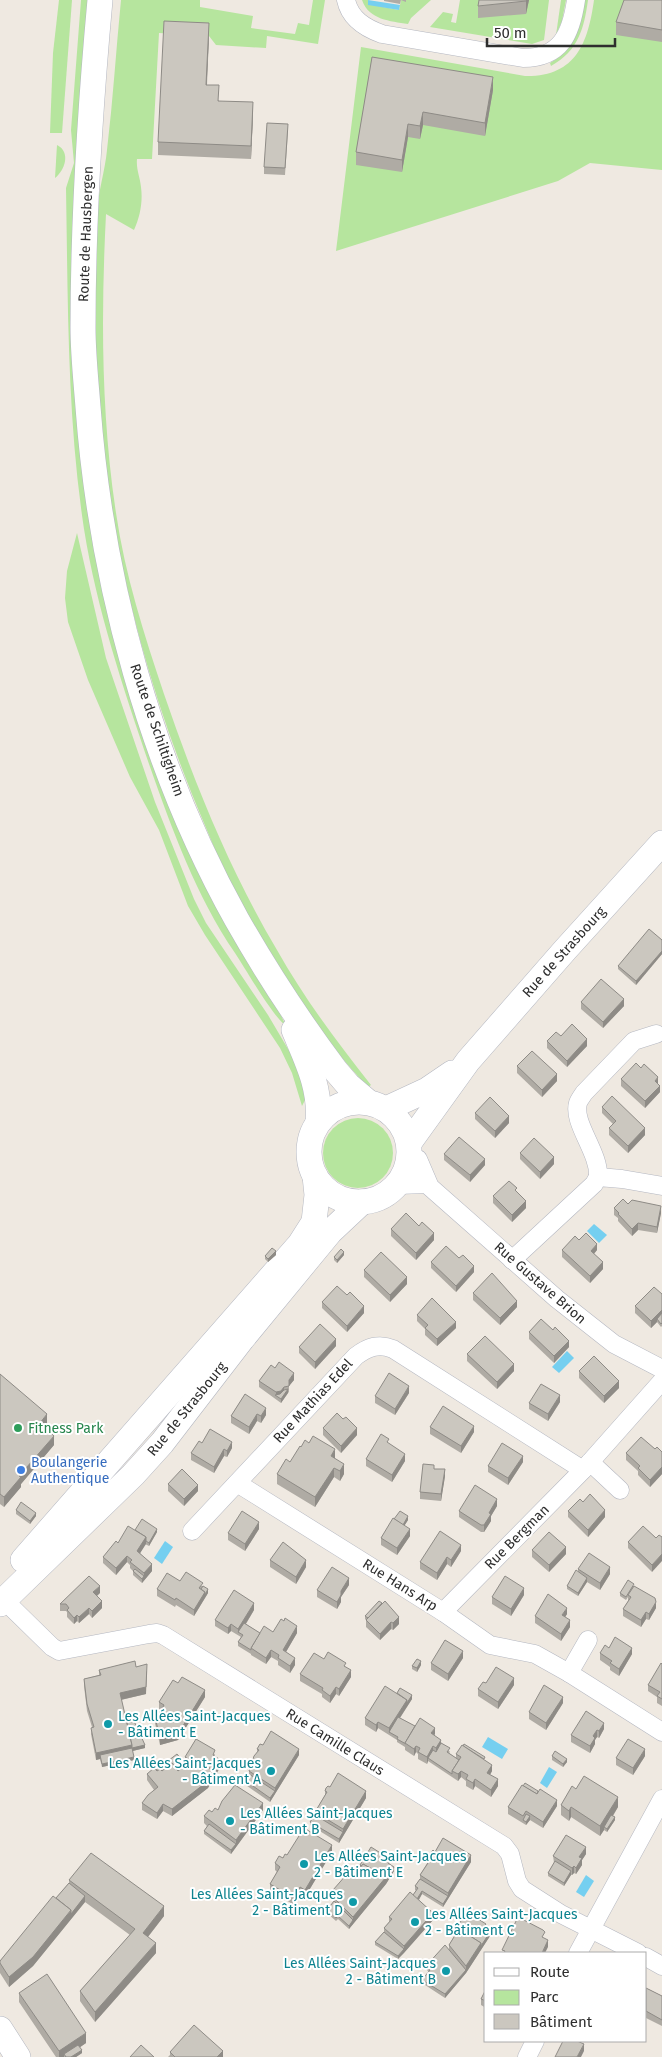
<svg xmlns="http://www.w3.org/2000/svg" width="662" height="2057" viewBox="0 0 662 2057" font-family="'Fira Sans',sans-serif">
	<rect width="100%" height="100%" fill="#efe9e1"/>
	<!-- green -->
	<g fill="#b6e59e">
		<polygon points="59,0 72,0 62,133 50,133 53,53"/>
		<path d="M81,0H90L79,144L104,581L271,994L286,1026C271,1014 247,971 235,953C196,896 172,829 149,764C123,687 97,610 84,529C67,417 68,302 66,188L74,163L71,130Z"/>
		<path d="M121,0H200V7L253,16L251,28L295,34L298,23L309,25L313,0H325L318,44L267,36L266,48L216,45L209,36L159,33L152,159H137C136,169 140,177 141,187C143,202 140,217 134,230L106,214C101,313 101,414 116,513C125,575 144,634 164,694C194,782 229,869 277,950C304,998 337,1042 371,1085L368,1087C331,1049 304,1006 276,961C261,937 245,912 232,887C221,866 213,844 204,823C154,706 119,582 104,455C94,375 94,293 97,213C98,192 105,171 107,150C113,100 116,50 121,0Z"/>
		<path d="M362,0H368V4L399,10L401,0H431L411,18L408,24C390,21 369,20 362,0Z"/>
		<polygon points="460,0 549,0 544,40 532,44 430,27 443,12 453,14 451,22 456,23"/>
		<polygon points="561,0 566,0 562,21 556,35"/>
		<path d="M585,0H588C584,29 578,51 551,66L550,63C575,49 581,26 585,0Z"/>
		<path d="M594,0H662V170L590,163L558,181L336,251L361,47L525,76C576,77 588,43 594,0Z"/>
		<path d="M57,145C71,152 65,170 55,178Z"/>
		<polygon points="77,533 106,658 155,802 194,899 206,923 268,1015 291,1054 307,1096 302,1106 292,1073 280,1048 205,935 188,906 159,830 130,777 88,680 68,622 65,598 67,571"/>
		<circle cx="358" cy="1153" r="35"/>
	</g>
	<!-- water -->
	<g fill="#75cff0">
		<polygon points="368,0 400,5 399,10 368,5"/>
		<polygon points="594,1224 607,1235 599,1243 587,1231"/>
		<polygon points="567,1351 574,1358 559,1373 552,1367"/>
		<polygon points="165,1541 173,1547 162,1564 154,1558"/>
		<polygon points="488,1737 508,1749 502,1759 482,1747"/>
		<polygon points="549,1767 557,1772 547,1788 540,1783"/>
		<polygon points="586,1875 594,1881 584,1897 576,1892"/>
	</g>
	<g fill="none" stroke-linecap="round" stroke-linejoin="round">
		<!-- street casing -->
		<g stroke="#b4b7c1" stroke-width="19">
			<g id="street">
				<path d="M346,0C350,19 365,28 382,34L523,58C561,58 571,34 576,0"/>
				<polyline points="409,1156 418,1159 430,1187 557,1299 614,1344 662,1369"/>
				<path d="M598,1177C600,1153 572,1123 578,1103C579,1100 582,1096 584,1093L634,1041L656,1034"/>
				<polyline points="397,1185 427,1184"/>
				<polyline points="512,1260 594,1184 598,1177 622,1179 662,1186"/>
				<polyline points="590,1462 620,1490"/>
				<polyline points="237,1483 443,1612 490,1645 535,1654 569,1673 662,1732"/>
				<path d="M192,1531L356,1356C368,1347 379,1343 393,1349L583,1470"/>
				<polyline points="4,1600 52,1647 59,1651 149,1634 157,1633 163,1635 504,1846 510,1854 517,1881 522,1889 561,1914 638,1953"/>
				<polyline points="443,1612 583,1470 662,1381"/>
				<polyline points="569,1673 588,1640"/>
				<polyline points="578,1953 662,1799"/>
				<polyline points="646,1957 662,1966"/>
				<polyline points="527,2057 535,2041"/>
			</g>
		</g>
		<!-- secondary casing -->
		<g stroke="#b4b7c1" stroke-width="26">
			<g id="secondary">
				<path d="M100,0C90,109 83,219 83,328C83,354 86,381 88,407C101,582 151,766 237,920C267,973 300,1023 336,1071L348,1085L368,1102"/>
				<path d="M294,1030C307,1061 321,1088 318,1122"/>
				<circle cx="359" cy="1152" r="50"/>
				<polyline points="386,1109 427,1090 452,1073"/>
				<polyline points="409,1143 468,1061 565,950 662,843"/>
				<polyline points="23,1560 300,1244 314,1222 317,1195 315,1176"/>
				<polyline points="0,1604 133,1475 162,1443 242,1339 330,1232 362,1202"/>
				<polyline points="0,2029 18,2057"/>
			</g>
		</g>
		<!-- street -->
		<use href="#street" stroke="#fff" stroke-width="18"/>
		<!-- secondary -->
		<use href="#secondary" stroke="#fff" stroke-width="25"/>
	</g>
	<!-- wall -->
	<g fill="#afaba4">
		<polygon points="384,0 406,0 406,2 401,0 400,4 384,1"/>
		<polygon points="529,0 526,14 478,18 478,6"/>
		<polygon points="662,0 662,42 616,35 616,22"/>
		<polygon points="209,36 207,85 219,101 253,115 251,159 158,155 158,142"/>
		<polygon points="372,57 493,90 485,136 423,125 420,139 408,137 402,172 356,165 356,152"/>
		<polygon points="288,131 285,175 264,174 264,167"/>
		<polygon points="662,940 662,954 636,985 618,969 618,966"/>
		<polygon points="581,1002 624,1006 603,1028 581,1009"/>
		<polygon points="561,1036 587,1046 567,1067 547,1048 547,1041"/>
		<polygon points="517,1066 557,1081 542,1097 517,1073"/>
		<polygon points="621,1079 660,1092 645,1108 621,1086"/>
		<polygon points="602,1107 645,1135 628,1153 609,1135 609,1128 613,1124 602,1113"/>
		<polygon points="475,1113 509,1123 495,1138 475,1119"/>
		<polygon points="520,1153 554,1164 540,1179 520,1159"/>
		<polygon points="444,1154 485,1165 470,1182 444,1160"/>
		<polygon points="517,1192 526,1208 512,1222 493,1203 493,1196"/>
		<polygon points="628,1204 661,1213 657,1233 638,1230 632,1236 618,1221 618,1218 614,1215 614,1208"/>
		<polygon points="391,1229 434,1240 416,1260 391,1236"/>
		<polygon points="579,1240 597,1250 594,1254 603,1269 590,1283 562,1257 562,1250"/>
		<polygon points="276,1255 268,1262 265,1259 265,1256"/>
		<polygon points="344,1255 337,1263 334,1260 334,1257"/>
		<polygon points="431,1262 474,1272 456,1292 431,1268"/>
		<polygon points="364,1270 407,1284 390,1302 364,1277"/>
		<polygon points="473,1293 517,1307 500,1325 473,1300"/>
		<polygon points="662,1294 662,1326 661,1327 657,1322 651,1328 635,1313 635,1306"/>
		<polygon points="322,1302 364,1313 347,1332 322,1308"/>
		<polygon points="417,1315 456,1328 437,1346 425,1335 425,1329 417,1321"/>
		<polygon points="553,1330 569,1347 554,1363 529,1339 529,1332"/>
		<polygon points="336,1346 315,1369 299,1353 299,1347"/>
		<polygon points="467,1354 514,1371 497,1389 467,1361"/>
		<polygon points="579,1371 619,1388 604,1403 579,1378"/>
		<polygon points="0,1374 47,1424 44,1427 54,1445 21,1484 21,1487 4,1507 0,1504"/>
		<polygon points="294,1380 289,1386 289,1392 288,1393 281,1403 259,1387 259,1381"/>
		<polygon points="409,1393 395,1415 375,1403 375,1396"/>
		<polygon points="245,1394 266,1415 261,1423 257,1421 249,1434 231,1423 231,1416"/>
		<polygon points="560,1402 548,1421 529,1409 529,1403"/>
		<polygon points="343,1419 357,1435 341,1453 323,1435 323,1428"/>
		<polygon points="430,1427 474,1432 461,1453 430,1434"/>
		<polygon points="202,1443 232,1448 227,1457 224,1456 214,1473 191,1460 191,1453"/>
		<polygon points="389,1444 405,1461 392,1482 366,1466 366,1459"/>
		<polygon points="655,1449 662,1452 662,1474 650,1487 638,1475 638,1471 626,1460 626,1453"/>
		<polygon points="335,1459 344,1474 340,1481 334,1477 315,1507 277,1484 277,1474 290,1462"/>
		<polygon points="523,1462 508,1485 488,1472 488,1466"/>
		<polygon points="445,1476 441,1501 420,1499 420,1492"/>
		<polygon points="168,1484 198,1491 184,1506 168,1491"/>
		<polygon points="497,1506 491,1516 491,1521 484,1532 481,1532 459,1517 459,1511"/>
		<polygon points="16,1510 36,1516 30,1524 16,1514"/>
		<polygon points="568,1511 605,1517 588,1537 568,1517"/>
		<polygon points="394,1519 408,1520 404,1526 410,1536 397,1555 381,1545 381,1538"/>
		<polygon points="259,1529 245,1551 228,1540 228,1533"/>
		<polygon points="135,1530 157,1532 149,1546 145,1544 140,1553 152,1571 142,1583 133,1575 133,1571 130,1568 130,1565 127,1562 116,1575 103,1563 103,1557 118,1543"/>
		<polygon points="656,1538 652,1572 628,1548 628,1542"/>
		<polygon points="532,1550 566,1554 549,1572 532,1557"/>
		<polygon points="461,1551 451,1567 447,1564 437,1580 420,1569 420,1562"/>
		<polygon points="270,1560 306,1567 296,1584 270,1567"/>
		<polygon points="578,1569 610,1574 600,1590 587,1582 578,1596 567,1589 567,1586 578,1572"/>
		<polygon points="180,1581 203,1586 208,1593 194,1616 176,1605 175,1607 157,1596 157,1589"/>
		<polygon points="349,1585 341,1597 341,1602 337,1609 317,1597 317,1590"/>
		<polygon points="634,1586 656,1608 649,1620 646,1619 641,1627 623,1616 623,1609 628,1601 628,1597 626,1600 620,1596 620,1593"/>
		<polygon points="100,1593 97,1596 102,1608 92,1618 89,1614 79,1623 77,1621 74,1624 67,1617 67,1612 66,1611 60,1611 60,1604"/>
		<polygon points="524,1595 511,1616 492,1604 492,1597"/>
		<polygon points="254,1610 246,1624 260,1633 273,1632 297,1633 286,1652 295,1665 290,1673 278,1665 278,1661 271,1657 266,1664 251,1655 251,1654 238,1646 238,1642 241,1637 231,1631 228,1634 215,1626 215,1620"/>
		<polygon points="567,1614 565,1617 570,1627 561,1641 535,1623 535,1616"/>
		<polygon points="365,1616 399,1624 393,1630 391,1629 380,1640 366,1627 366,1620 365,1619"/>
		<polygon points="609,1648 632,1654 619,1676 610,1670 610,1667 600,1660 600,1653"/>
		<polygon points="463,1658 448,1681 431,1670 431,1663"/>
		<polygon points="324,1659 346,1667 351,1677 339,1696 336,1694 330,1703 322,1697 322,1694 300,1681 300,1674"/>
		<polygon points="662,1664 662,1706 657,1703 657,1697 648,1691 648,1685"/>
		<polygon points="421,1665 417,1672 412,1669 412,1666"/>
		<polygon points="136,1667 146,1694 121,1700 127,1723 145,1748 132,1751 134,1760 102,1767 100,1759 96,1760 91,1734 92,1727 87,1711 84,1686 84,1679 99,1675 99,1670"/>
		<polygon points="178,1683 205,1697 178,1740 160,1745 154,1719 154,1713 161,1711 161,1710 159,1709 159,1702"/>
		<polygon points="486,1683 514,1685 498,1709 478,1696 478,1689"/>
		<polygon points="397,1693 412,1699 400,1718 415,1726 435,1734 434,1735 450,1752 449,1753 456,1758 456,1754 485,1760 492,1771 490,1775 498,1786 491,1797 475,1786 473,1790 466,1786 466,1781 461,1777 458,1781 428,1761 427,1764 418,1759 418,1754 416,1752 414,1756 405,1750 405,1747 397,1742 397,1740 378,1728 376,1732 365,1725 365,1718"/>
		<polygon points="563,1703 546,1730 529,1719 529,1712"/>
		<polygon points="604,1729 599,1738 597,1737 595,1740 595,1744 590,1753 571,1742 571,1735"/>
		<polygon points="263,1745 299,1755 270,1802 243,1783 243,1779 249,1774 249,1771 257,1752 257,1749"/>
		<polygon points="215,1754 214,1756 222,1764 208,1788 172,1816 163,1811 157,1819 142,1810 142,1803 154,1790 147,1780 147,1774 156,1770 186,1765 189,1762 185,1760 185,1757"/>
		<polygon points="552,1756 567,1762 563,1767 552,1760"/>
		<polygon points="645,1756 633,1775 616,1765 616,1758"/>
		<polygon points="330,1787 366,1798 339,1843 310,1825 310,1822 315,1815 315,1812 325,1795 325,1791"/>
		<polygon points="576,1789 618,1807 613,1816 615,1820 607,1832 604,1830 600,1836 571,1817 569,1821 561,1815 561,1805"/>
		<polygon points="557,1806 543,1828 530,1820 526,1825 508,1814 508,1807"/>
		<polygon points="218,1810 263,1810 231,1854 204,1834 204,1831 207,1826 204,1823 204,1816"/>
		<polygon points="332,1852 305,1897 300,1894 294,1905 270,1890 270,1884 277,1872 275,1870 275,1863 283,1858 287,1855"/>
		<polygon points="435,1852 471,1862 443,1907 422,1894 419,1900 433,1920 398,1959 375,1945 375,1942 384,1932 384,1928 389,1922 389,1917 413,1895 416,1890 415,1890 415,1886 420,1879 420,1875 429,1860 429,1855"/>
		<polygon points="586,1854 582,1860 582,1865 576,1874 574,1873 572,1875 571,1875 564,1886 548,1876 548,1873 554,1863 553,1855"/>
		<polygon points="390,1862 389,1864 394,1871 386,1884 349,1929 338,1919 336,1921 327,1913 327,1910 334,1901 334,1898 333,1897 333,1890 352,1878 360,1868 360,1865"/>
		<polygon points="69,1880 164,1916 148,1937 156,1953 95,2022 80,2001 80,1991 130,1935 85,1902 33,1966 9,1987 0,1973 0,1961 69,1883"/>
		<polygon points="486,1927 484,1929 490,1936 466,1973 445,1998 422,1983 422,1980 429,1972 426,1969 426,1966 449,1949 449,1945 456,1933 455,1930"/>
		<polygon points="646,1988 662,1996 662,2026 646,2018"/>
		<polygon points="486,1989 486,2008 481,2005 481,1999"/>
		<polygon points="19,1993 86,2043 80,2047 82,2053 76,2057 56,2057 19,2002"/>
		<polygon points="170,2052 223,2057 168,2057 170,2055"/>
	</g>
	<!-- shaded-wall -->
	<g fill="#8e8b86">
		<polygon points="527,0 529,0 526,14 526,1"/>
		<polygon points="209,23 209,36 206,98 206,85"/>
		<polygon points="493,77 493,90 485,136 485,123"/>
		<polygon points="253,102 253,115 251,159 251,146"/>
		<polygon points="423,112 423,125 420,139 420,126"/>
		<polygon points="408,124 408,137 402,172 402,160"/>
		<polygon points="662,951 662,954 636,985 636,981"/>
		<polygon points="624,999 624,1006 603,1028 603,1022"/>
		<polygon points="587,1039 587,1046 567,1067 567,1061"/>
		<polygon points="557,1074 557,1081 542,1097 542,1090"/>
		<polygon points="658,1077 658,1084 655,1081"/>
		<polygon points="660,1086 660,1092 645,1108 645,1101"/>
		<polygon points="509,1116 509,1123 495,1138 495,1131"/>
		<polygon points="645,1128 645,1135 628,1153 628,1146"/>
		<polygon points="554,1157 554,1164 540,1179 540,1172"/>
		<polygon points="485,1159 485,1165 470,1182 470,1175"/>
		<polygon points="526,1201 526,1208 512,1222 512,1215"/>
		<polygon points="661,1206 661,1213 657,1233 657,1227"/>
		<polygon points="638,1223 638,1230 632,1236 632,1229"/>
		<polygon points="434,1233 434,1240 416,1260 416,1253"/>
		<polygon points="597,1244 597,1250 591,1257 591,1251"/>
		<polygon points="276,1251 276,1255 268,1262 268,1259"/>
		<polygon points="344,1252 344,1255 337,1263 337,1260"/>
		<polygon points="603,1262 603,1269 590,1283 590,1276"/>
		<polygon points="474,1266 474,1272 456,1292 456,1286"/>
		<polygon points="407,1277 407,1284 390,1302 390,1295"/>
		<polygon points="517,1301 517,1307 500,1325 500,1318"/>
		<polygon points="364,1306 364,1313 347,1332 347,1326"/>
		<polygon points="662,1310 662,1317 657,1319 657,1322 651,1328 651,1321"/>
		<polygon points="456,1322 456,1328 437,1346 437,1339"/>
		<polygon points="336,1339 336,1346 315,1369 315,1362"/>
		<polygon points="569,1341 569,1347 554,1363 554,1356"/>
		<polygon points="514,1364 514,1371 497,1389 497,1382"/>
		<polygon points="294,1373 294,1380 289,1386 289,1380"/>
		<polygon points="619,1381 619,1388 604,1403 604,1396"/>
		<polygon points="409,1386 409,1393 395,1415 395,1409"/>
		<polygon points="284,1387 284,1393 276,1395 276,1392"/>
		<polygon points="288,1389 288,1393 281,1403 281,1399"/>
		<polygon points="560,1395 560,1402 548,1421 548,1414"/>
		<polygon points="266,1408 266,1415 261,1423 261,1416"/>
		<polygon points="47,1414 47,1424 40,1433 40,1423"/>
		<polygon points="257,1414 257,1421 249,1434 249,1427"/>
		<polygon points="474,1426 474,1432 461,1453 461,1446"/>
		<polygon points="357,1428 357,1435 341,1453 341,1446"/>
		<polygon points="54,1436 54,1445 21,1484 21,1487 4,1507 4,1497 19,1476"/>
		<polygon points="232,1442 232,1448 227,1457 227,1451"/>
		<polygon points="224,1449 224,1456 214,1473 214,1467"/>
		<polygon points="335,1449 335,1459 331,1456"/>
		<polygon points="405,1454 405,1461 392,1482 392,1475"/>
		<polygon points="523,1456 523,1462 508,1485 508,1478"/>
		<polygon points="344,1464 344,1474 340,1481 340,1471"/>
		<polygon points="662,1467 662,1474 650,1487 650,1480"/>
		<polygon points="334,1468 334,1477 315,1507 315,1497"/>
		<polygon points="445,1469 445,1476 441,1501 441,1494"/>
		<polygon points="198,1485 198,1491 184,1506 184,1499"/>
		<polygon points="497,1499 497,1506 491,1516 491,1521 484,1532 484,1525 489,1513"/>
		<polygon points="605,1510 605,1517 588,1537 588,1530"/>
		<polygon points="36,1513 36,1516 30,1524 30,1521"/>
		<polygon points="408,1516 408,1520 401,1531 401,1527"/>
		<polygon points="259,1522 259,1529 245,1551 245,1544"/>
		<polygon points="157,1529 157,1532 149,1546 149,1543"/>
		<polygon points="410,1529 410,1536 397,1555 397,1548"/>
		<polygon points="146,1537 146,1544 137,1558 137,1551"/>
		<polygon points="461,1545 461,1551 451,1567 451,1560"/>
		<polygon points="566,1547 566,1554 549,1572 549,1565"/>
		<polygon points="662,1554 662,1561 652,1572 652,1565"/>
		<polygon points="127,1556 127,1562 116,1575 116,1568"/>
		<polygon points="447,1557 447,1564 437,1580 437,1573"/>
		<polygon points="306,1560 306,1567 296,1584 296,1577"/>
		<polygon points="152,1564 152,1571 142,1583 142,1579 144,1576 144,1573"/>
		<polygon points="610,1567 610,1574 600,1590 600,1583"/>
		<polygon points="349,1578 349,1585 341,1597 341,1602 337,1609 337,1602 341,1591"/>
		<polygon points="587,1578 587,1582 578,1596 578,1593"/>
		<polygon points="100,1586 100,1593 93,1599 93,1592"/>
		<polygon points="524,1588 524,1595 511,1616 511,1609"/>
		<polygon points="208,1589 208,1593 194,1616 194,1610 205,1592"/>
		<polygon points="102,1601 102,1608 92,1618 92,1611"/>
		<polygon points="656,1602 656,1608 649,1620 649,1614"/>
		<polygon points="254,1603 254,1610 240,1633 238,1632 238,1629"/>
		<polygon points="89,1608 89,1614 79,1623 79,1617"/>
		<polygon points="567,1608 567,1614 562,1622 562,1615"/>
		<polygon points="646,1612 646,1619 641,1627 641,1620"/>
		<polygon points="77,1615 77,1621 74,1624 74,1618"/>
		<polygon points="399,1617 399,1624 393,1630 393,1623"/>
		<polygon points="570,1620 570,1627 561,1641 561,1634"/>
		<polygon points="391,1622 391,1629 380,1640 380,1634"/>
		<polygon points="231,1624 231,1631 228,1634 228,1628"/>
		<polygon points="297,1626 297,1633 283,1657 283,1650"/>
		<polygon points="632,1648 632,1654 619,1676 619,1669"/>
		<polygon points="271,1650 271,1657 266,1664 266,1658"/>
		<polygon points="463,1651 463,1658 448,1681 448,1674"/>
		<polygon points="295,1658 295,1665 290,1673 290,1666"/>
		<polygon points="421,1661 421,1665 417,1672 417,1668"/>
		<polygon points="351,1670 351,1677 339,1696 339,1689"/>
		<polygon points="147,1671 146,1694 120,1700 120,1693"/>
		<polygon points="514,1678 514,1685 498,1709 498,1702"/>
		<polygon points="336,1687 336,1694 330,1703 330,1696"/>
		<polygon points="205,1690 205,1697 178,1740 160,1745 160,1738"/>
		<polygon points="412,1695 412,1699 390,1733 389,1732 389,1728 407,1700"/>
		<polygon points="563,1697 563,1703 546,1730 546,1723"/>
		<polygon points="378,1722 378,1728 376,1732 376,1725"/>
		<polygon points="604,1723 604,1729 599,1738 599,1731"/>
		<polygon points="435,1728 435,1734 431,1740 431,1733"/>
		<polygon points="597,1730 597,1737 595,1740 595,1744 590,1753 590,1746 593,1736"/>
		<polygon points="441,1740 441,1746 436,1755 436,1748"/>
		<polygon points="132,1745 145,1745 145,1748 100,1759 100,1755 100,1759 96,1760 96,1753"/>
		<polygon points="416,1746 416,1752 414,1756 414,1749"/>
		<polygon points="433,1746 433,1753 428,1758 428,1761 427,1764 427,1757"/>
		<polygon points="299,1749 299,1755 270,1802 270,1798 275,1791 275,1788"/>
		<polygon points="645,1749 645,1756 633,1775 633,1768"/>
		<polygon points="134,1757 134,1760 102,1767 102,1764"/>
		<polygon points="567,1759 567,1762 563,1767 563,1764"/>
		<polygon points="222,1761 222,1764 208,1788 172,1816 172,1809 214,1771"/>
		<polygon points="492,1765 492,1771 487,1780 487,1773"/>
		<polygon points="461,1771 461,1777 458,1781 458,1774"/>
		<polygon points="475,1779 475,1786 473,1790 473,1783"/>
		<polygon points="498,1779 498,1786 491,1797 491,1790"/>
		<polygon points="366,1791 366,1798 339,1843 339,1839 343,1832 343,1829"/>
		<polygon points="618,1797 618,1807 605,1828 604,1827 604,1830 600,1836 600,1826"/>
		<polygon points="557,1800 557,1806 543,1828 543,1822"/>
		<polygon points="263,1803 263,1810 231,1854 231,1850 236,1844 236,1840"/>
		<polygon points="163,1804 163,1811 157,1819 157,1813"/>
		<polygon points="571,1807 571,1817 569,1821 569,1811"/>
		<polygon points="530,1816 530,1820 526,1825 526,1822"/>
		<polygon points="615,1817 615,1820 607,1832 607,1829"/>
		<polygon points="332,1845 332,1852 305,1897 305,1890"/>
		<polygon points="586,1847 586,1854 582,1860 582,1865 576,1874 576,1868 579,1857"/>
		<polygon points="471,1855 471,1862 443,1907 443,1904 448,1896 448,1893"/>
		<polygon points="574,1866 574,1873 572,1875 572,1868"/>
		<polygon points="394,1867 394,1871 386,1884 349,1929 349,1926 353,1920 353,1917"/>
		<polygon points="571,1871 571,1875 564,1886 564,1883"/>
		<polygon points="300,1887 300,1894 294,1905 294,1898"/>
		<polygon points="422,1891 422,1894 416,1904 416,1901"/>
		<polygon points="85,1896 85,1902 33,1966 9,1987 9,1977"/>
		<polygon points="164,1906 164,1916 143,1943 143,1933"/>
		<polygon points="433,1913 433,1920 404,1953 404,1946"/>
		<polygon points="490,1932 490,1936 466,1973 445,1998 445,1994 466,1970 466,1966 481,1943"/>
		<polygon points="548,1940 548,1947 545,1953 542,1953"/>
		<polygon points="156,1943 156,1953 95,2022 95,2012"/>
		<polygon points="404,1949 404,1953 398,1959 398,1956"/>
		<polygon points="86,2033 86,2043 66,2057 64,2054 64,2057 59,2057 59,2051"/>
		<polygon points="584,2044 584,2051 581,2057 577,2057"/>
		<polygon points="82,2050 82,2053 76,2057 71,2057"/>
		<polygon points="223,2051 223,2057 217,2057"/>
	</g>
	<!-- building -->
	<g fill="#cbc7bf" stroke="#8e8b86">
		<polygon points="479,0 527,0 526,1 478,6"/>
		<polygon points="624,0 662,0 662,30 616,22"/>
		<polygon points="164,21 209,23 206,85 219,85 218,101 253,102 251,146 158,142"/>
		<polygon points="372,57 493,77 485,123 423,112 420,126 408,124 402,160 356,152"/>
		<polygon points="267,123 288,124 285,168 264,167"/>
		<polygon points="649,929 662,940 662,951 636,981 618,966"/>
		<polygon points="601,979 624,999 603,1022 581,1002"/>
		<polygon points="572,1024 587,1039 567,1061 547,1041 556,1032 561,1036"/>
		<polygon points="532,1051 557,1074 542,1090 517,1066"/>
		<polygon points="636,1063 641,1068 644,1064 658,1077 655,1081 660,1086 645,1101 621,1079"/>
		<polygon points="612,1096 645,1128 628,1146 609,1128 616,1121 602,1107"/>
		<polygon points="490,1097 509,1116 495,1131 475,1113"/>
		<polygon points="459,1137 485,1159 470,1175 444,1154"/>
		<polygon points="534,1138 554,1157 540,1172 520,1153"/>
		<polygon points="509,1181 517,1188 515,1190 526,1201 512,1215 493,1196"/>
		<polygon points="623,1199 628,1204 632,1200 661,1206 657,1227 638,1223 632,1229 618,1214 619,1213 614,1208"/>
		<polygon points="406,1213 419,1226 422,1222 434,1233 416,1253 391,1229"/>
		<polygon points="586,1233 597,1244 591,1251 603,1262 590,1276 562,1250 575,1236 579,1240"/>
		<polygon points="446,1246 459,1258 463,1255 474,1266 456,1286 431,1262"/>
		<polygon points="272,1248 276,1251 268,1259 265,1256"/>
		<polygon points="341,1249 344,1252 337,1260 334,1257"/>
		<polygon points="381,1252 407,1277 390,1295 364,1270"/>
		<polygon points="492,1273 517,1301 500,1318 473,1293"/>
		<polygon points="337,1286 347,1295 350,1292 364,1306 347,1326 322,1302"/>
		<polygon points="654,1287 662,1294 662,1310 651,1321 635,1306"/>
		<polygon points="432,1298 456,1322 437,1339 425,1328 428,1325 417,1315"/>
		<polygon points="662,1313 662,1323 661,1324 657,1319"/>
		<polygon points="541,1319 553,1330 555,1327 569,1341 554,1356 529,1332"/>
		<polygon points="320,1324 336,1339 315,1362 299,1347"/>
		<polygon points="485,1336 514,1364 497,1382 467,1354"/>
		<polygon points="594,1356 619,1381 604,1396 579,1371"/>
		<polygon points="279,1362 294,1373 289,1380 289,1386 284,1387 281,1391 276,1392 259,1381 271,1365 275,1368"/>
		<polygon points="389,1373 409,1386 395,1409 375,1396"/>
		<polygon points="0,1374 47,1414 40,1423 54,1436 19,1476 21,1477 4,1497 0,1494"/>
		<polygon points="541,1384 560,1395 548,1414 529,1403"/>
		<polygon points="288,1389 281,1399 275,1395 280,1394 284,1390"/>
		<polygon points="245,1394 266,1408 261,1416 257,1414 249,1427 231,1416"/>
		<polygon points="443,1406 474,1426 461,1446 430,1427"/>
		<polygon points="337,1413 343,1419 346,1417 357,1428 341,1446 323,1428"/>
		<polygon points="210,1429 232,1442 227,1451 224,1449 214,1467 191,1453 199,1441 202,1443"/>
		<polygon points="381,1434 389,1439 387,1442 405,1454 392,1475 366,1459"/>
		<polygon points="313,1436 335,1449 331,1456 344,1464 340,1471 334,1468 315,1497 277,1474 286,1459 290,1462 300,1446 301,1447 305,1440 309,1443"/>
		<polygon points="641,1437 655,1449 657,1447 662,1452 662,1467 650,1480 638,1468 640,1466 626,1453"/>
		<polygon points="502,1443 523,1456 508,1478 488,1466"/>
		<polygon points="423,1464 434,1465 434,1469 445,1469 441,1494 420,1492"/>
		<polygon points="182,1469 198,1485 184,1499 168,1484"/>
		<polygon points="475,1485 497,1499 489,1513 491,1514 484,1525 481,1525 459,1511"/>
		<polygon points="590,1494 605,1510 588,1530 568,1511 580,1499 583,1502"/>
		<polygon points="21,1502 36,1513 30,1521 16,1510"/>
		<polygon points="242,1511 259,1522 245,1544 228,1533"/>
		<polygon points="400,1511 408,1516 403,1525 394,1519"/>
		<polygon points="393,1518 410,1529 397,1548 381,1538"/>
		<polygon points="142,1519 157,1529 149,1543 146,1541 146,1537 135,1530"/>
		<polygon points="128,1526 146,1537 137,1551 152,1564 144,1573 130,1562 132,1560 127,1556 116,1568 103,1557 116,1541 118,1543"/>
		<polygon points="643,1526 656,1538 659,1535 662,1537 662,1554 652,1565 628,1542"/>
		<polygon points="440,1531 461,1545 451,1560 447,1557 437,1573 420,1562"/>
		<polygon points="549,1532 566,1547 549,1565 532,1550"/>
		<polygon points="283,1542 306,1560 296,1577 270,1560"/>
		<polygon points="589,1553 610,1567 600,1583 578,1569"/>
		<polygon points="332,1567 349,1578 341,1591 341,1595 337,1602 317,1590"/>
		<polygon points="135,1569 144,1576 142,1579 133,1571"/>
		<polygon points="576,1570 587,1578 578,1593 567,1586"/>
		<polygon points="186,1572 203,1583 199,1588 205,1592 194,1610 176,1598 175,1600 157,1589 167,1573 180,1581"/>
		<polygon points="89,1576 100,1586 93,1592 102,1601 92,1611 89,1608 79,1617 77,1615 74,1618 67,1610 69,1608 66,1604 60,1604"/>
		<polygon points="505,1576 524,1588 511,1609 492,1597"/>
		<polygon points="628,1580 634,1584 626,1597 620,1593"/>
		<polygon points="203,1586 208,1589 205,1595 205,1592 201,1589"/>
		<polygon points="634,1586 655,1598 656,1602 649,1614 646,1612 641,1620 623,1609 631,1597 628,1595"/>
		<polygon points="234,1590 254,1603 238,1629 231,1624 228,1628 215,1620"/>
		<polygon points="548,1594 567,1608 562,1615 570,1620 561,1634 535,1616"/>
		<polygon points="379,1601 382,1603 368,1618 365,1616"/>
		<polygon points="385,1601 399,1617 393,1623 391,1622 380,1634 366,1620"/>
		<polygon points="285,1618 297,1626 283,1650 295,1658 290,1666 278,1658 279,1655 271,1650 266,1658 251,1648 264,1626 273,1632 281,1619 284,1621"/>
		<polygon points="244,1623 260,1633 251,1648 251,1650 238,1642 243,1635 238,1632"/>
		<polygon points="615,1637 632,1648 619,1669 610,1663 612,1661 600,1653 605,1645 609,1648"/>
		<polygon points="445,1640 463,1651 448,1674 431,1663"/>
		<polygon points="328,1652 346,1663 344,1666 351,1670 339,1689 336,1687 330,1696 322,1690 323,1688 300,1674 314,1653 324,1659"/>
		<polygon points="417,1659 421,1661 417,1668 412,1666"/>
		<polygon points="135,1661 136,1667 147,1664 146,1687 120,1693 132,1745 96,1753 91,1728 94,1727 87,1704 84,1679 101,1675 99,1670"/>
		<polygon points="661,1663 662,1664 662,1699 657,1696 660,1692 648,1685"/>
		<polygon points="496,1667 514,1678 498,1702 478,1689 483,1682 486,1683"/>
		<polygon points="182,1677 205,1690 178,1734 160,1738 154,1713 161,1711 164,1705 159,1702 173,1680 178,1683"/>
		<polygon points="544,1685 563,1697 546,1723 529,1712"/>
		<polygon points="385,1686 407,1700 389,1728 378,1722 376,1725 365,1718"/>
		<polygon points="400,1688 412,1695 407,1703 407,1700 397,1693"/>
		<polygon points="586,1711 604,1723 599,1731 597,1730 593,1736 595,1738 590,1746 571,1735"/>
		<polygon points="398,1717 415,1726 405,1743 406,1744 397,1739 398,1737 389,1732"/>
		<polygon points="420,1718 435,1728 431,1733 441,1740 436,1748 433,1746 427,1757 418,1752 420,1748 416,1746 414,1749 405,1743"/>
		<polygon points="134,1721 145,1745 132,1748 132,1745 127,1723"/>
		<polygon points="271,1731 299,1749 275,1788 249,1771 254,1756 259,1750 257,1749 260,1744 263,1745"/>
		<polygon points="196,1739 215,1750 213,1755 222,1761 214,1775 214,1771 192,1757 190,1760 185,1757"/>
		<polygon points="628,1739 645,1749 633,1768 616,1758"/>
		<polygon points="441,1743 450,1748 447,1752 459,1760 452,1771 452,1774 428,1758 433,1750 436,1752"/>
		<polygon points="464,1744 485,1757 484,1759 463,1746"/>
		<polygon points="462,1745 492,1765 487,1773 498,1779 491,1790 475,1779 473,1783 466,1779 468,1775 461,1771 458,1774 452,1771 461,1757 456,1754"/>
		<polygon points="132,1748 134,1757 102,1764 100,1755"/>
		<polygon points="555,1751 567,1759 563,1764 552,1756"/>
		<polygon points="177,1754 186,1765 178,1771 172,1763 162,1771 160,1769 157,1771 156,1770"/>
		<polygon points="192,1757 214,1771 208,1781 172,1809 163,1804 157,1813 142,1803 148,1795 158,1787 147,1774 154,1768 157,1771 160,1769 162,1771 172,1763 178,1771 188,1763"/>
		<polygon points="338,1773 366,1791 343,1829 315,1812 327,1792 325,1791 326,1788 328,1786 330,1787"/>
		<polygon points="249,1774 275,1791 270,1798 243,1779"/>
		<polygon points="584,1776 618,1797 600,1826 571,1807 569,1811 561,1805 572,1786 576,1789"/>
		<polygon points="525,1783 538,1791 537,1794 523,1786"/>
		<polygon points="235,1785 263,1803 236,1840 204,1816 209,1810 212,1812 215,1808 218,1810 222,1801"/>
		<polygon points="522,1785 537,1794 540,1789 557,1800 543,1822 526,1811 523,1816 508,1807"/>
		<polygon points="526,1814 530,1816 526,1822 523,1820"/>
		<polygon points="315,1815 343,1832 339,1839 310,1822"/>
		<polygon points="611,1815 615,1817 607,1829 604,1827"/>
		<polygon points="209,1824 236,1844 231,1850 204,1831"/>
		<polygon points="304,1828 332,1845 305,1890 300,1887 294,1898 270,1884 280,1867 275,1863 279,1856 283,1858 285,1854 287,1855"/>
		<polygon points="566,1835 586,1847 579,1857 582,1858 576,1868 574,1866 572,1868 553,1856"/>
		<polygon points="443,1838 471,1855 448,1893 420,1875 432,1857 429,1855 433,1850 435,1852"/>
		<polygon points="371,1847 390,1859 388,1863 394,1867 386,1880 386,1877 363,1864 361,1866 360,1865"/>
		<polygon points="91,1853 164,1906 143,1933 156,1943 95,2012 80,1991 135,1929 69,1880"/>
		<polygon points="555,1861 571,1871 564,1883 548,1873"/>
		<polygon points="363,1864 386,1877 353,1917 334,1898 337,1894 333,1890 347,1874 352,1878"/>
		<polygon points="420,1879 448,1896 443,1904 422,1891 417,1899 413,1895 418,1888 415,1886"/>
		<polygon points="69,1883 85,1896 71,1914 71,1910 56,1898"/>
		<polygon points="410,1892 433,1913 404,1946 384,1928 392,1919 389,1917"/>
		<polygon points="53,1896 71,1910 33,1957 9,1977 0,1963 0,1961"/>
		<polygon points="334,1901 353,1920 349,1926 338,1916 336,1918 327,1910"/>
		<polygon points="467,1912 486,1924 483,1928 490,1932 481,1946 481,1943 459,1929 457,1931 455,1930"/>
		<polygon points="518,1917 543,1930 545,1932 542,1937 548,1940 542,1953 504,1953 505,1951 502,1950"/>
		<polygon points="459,1929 481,1943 466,1966 449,1945"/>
		<polygon points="384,1932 404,1949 398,1956 375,1942"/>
		<polygon points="445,1945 466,1970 445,1994 422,1980 430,1970 426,1966"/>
		<polygon points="47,1974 86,2033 59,2051 19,1993"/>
		<polygon points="646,1988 662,1996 662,2020 646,2011"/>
		<polygon points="486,1989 486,2001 481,1999"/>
		<polygon points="194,2025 223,2051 217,2057 175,2057 170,2052"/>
		<polygon points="563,2041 577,2041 584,2044 577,2057 555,2057"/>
		<polygon points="78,2045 82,2050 71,2057 66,2057 64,2054"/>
		<polygon points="141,2045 154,2057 130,2057"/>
	</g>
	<!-- markers -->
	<circle fill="#2e9e5b" stroke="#fff" stroke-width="2" cx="18" cy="1428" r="5"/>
	<circle fill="#3f7fe0" stroke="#fff" stroke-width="2" cx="21" cy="1470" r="5"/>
	<g fill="#0f9aa8" stroke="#fff" stroke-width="2">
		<circle cx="108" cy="1724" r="5"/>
		<circle cx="271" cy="1771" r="5"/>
		<circle cx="230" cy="1821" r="5"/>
		<circle cx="304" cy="1864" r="5"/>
		<circle cx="353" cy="1902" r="5"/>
		<circle cx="415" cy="1922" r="5"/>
		<circle cx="446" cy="1971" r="5"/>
	</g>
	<g text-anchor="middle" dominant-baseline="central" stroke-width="4" stroke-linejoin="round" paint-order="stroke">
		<!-- street labels -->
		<g font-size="14" fill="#2e2e2e" stroke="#fff">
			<text transform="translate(86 234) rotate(-88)">Route de Hausbergen</text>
			<text transform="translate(157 730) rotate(71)">Route de Schiltigheim</text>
			<text transform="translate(564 952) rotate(-48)">Rue de Strasbourg</text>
			<text transform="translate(540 1283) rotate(41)">Rue Gustave Brion</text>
			<text transform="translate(313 1401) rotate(-47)">Rue Mathias Edel</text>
			<text transform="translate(187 1409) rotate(-51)">Rue de Strasbourg</text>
			<text transform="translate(517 1537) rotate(-45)">Rue Bergman</text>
			<text transform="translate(400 1585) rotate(32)">Rue Hans Arp</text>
			<text transform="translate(335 1742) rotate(32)">Rue Camille Claus</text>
		</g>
		<!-- leisure labels -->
		<g font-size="14" fill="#27864d" stroke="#fff" text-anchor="start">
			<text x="28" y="1428">Fitness Park</text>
		</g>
		<!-- shop labels -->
		<g font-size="14" fill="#366cbe" stroke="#fff" text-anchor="start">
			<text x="31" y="1462">Boulangerie<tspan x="31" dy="16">Authentique</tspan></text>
		</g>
		<!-- culture labels -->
		<g font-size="14" fill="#0d838f" stroke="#fff" text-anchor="start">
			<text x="118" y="1716">Les Allées Saint-Jacques<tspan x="118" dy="16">- Bâtiment E</tspan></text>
			<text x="261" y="1763" text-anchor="end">Les Allées Saint-Jacques<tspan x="261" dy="16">- Bâtiment A</tspan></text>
			<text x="240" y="1813">Les Allées Saint-Jacques<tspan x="240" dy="16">- Bâtiment B</tspan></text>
			<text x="314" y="1856">Les Allées Saint-Jacques<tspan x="314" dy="16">2 - Bâtiment E</tspan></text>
			<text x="343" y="1894" text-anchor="end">Les Allées Saint-Jacques<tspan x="343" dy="16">2 - Bâtiment D</tspan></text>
			<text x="425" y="1914">Les Allées Saint-Jacques<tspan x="425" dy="16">2 - Bâtiment C</tspan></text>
			<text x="436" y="1963" text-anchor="end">Les Allées Saint-Jacques<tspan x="436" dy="16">2 - Bâtiment B</tspan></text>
		</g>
	</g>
	<!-- legend -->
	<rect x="484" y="1952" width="162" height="90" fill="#ffffff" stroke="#ababab"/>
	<rect x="494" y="1968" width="25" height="8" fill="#ffffff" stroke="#ababab"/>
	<text x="530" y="1977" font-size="15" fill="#2e2e2e">Route</text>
	<rect x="494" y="1990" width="25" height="15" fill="#b6e59e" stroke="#ababab"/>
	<text x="530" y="2002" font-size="15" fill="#2e2e2e">Parc</text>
	<rect x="494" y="2014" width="25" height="15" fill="#cbc7bf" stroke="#ababab"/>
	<text x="530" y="2027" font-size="15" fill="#2e2e2e">Bâtiment</text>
	<!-- scale -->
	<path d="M487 38v8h128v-8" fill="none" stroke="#2e2e2e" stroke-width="2.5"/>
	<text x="494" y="38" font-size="15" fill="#2e2e2e" stroke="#ffffff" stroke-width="4" paint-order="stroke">50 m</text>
</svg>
